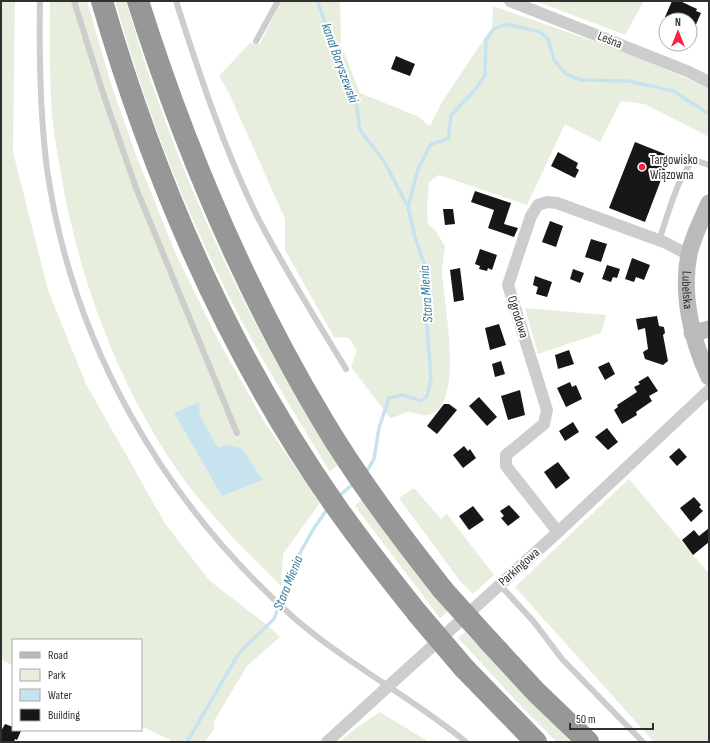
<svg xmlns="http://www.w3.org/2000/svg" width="710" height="743" viewBox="0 0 710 743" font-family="'Sofia Sans Condensed',sans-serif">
	<rect width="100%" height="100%" fill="#fff"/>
	<!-- green -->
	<g fill="#e8eedd">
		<polygon points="1,1 15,1 13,152 48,290 86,384 166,525 210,581 262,621 280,637 247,666 214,721 214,729 205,742 169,742 170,740 141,726 141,640 13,640 13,665 1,660"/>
		<path d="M50,1H87L112,87L136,155L175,252L217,338L265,423L320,503L283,554L281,586C245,550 209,515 180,474C122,391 85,295 65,196C60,169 55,142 52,115C49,77 50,39 50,1Z"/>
		<path d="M115,1H126C173,166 245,320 338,465L330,472C291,408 252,345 220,278C176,189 142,96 115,1Z"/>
		<path d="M281,1H340L341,45L360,93L417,116L430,126L442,102L492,27L493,6L627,53L709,88V137L645,104L621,101L600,142L565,124L527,205L439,175L429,182L427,207L428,224L435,230L445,246C444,255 442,264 442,273C444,303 463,396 434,413C425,418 418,413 410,412C404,411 396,418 390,418L351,367L357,350L349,338L334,337L285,250V219L229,93L219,76L250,43L260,44Z"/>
		<polygon points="536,1 644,1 625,35"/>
		<polygon points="525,308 606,315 601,333 538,354"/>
		<polygon points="629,479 709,574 709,742 654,742 515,587"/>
		<polygon points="414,488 441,519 447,514 494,575 473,594 460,581 399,498"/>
		<polygon points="362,499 448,611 440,618 355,506"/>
		<polygon points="465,632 571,742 557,742 519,704 458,638"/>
		<polygon points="380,712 429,742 339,742 352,731"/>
	</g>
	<!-- water -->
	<polygon fill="#c8e3f0" points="199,402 200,416 218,448 225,445 241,448 263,480 222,496 174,413"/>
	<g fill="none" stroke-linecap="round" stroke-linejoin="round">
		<!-- stream -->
		<g stroke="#c8e3f0" stroke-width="3.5">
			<polyline points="317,1 356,102 360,130 384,161 408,207"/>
			<polyline points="365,474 374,459 379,428 389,398 403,395 421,401 427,396 431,378 425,299 424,263 415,237 408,207 418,169 431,144 448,139 451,115 474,91 485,75 486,40 494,29 506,24 540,32 548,39 554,60 566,74 581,80 628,81 673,91 709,114"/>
			<polyline points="338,497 354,483"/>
			<polyline points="187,742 239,653 274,619 295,562 314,528 328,508"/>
		</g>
	</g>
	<!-- building -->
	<g fill="#171717">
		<polygon points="672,1 680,1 697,9 696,11 701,13 690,38 690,20 672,20 665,17"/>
		<polygon points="396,56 415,64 410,76 391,69"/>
		<polygon points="635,142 670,156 645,222 609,208"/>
		<polygon points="558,152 578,163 576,168 579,170 575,178 551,166"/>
		<polygon points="475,191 511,203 504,224 518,228 514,237 488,228 494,210 471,202"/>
		<polygon points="443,209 453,209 455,224 445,225"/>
		<polygon points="550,221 563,226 556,247 542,242"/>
		<polygon points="591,239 607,244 601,262 585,257"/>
		<polygon points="480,249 497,255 492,270 488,268 487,271 479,269 480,266 475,264"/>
		<polygon points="632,258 650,265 644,280 636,277 634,282 625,279"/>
		<polygon points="607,265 620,269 617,278 613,277 611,282 602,279"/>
		<polygon points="460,268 464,300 454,302 450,270"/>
		<polygon points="573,269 584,273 580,283 570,279"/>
		<polygon points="535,276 552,282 547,297 536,294 538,287 533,285"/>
		<polygon points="657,316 659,326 664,327 665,333 663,335 668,361 663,365 645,359 643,352 648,349 645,328 638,330 636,319"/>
		<polygon points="499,324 506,345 490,350 485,328"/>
		<polygon points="569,350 574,364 558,369 555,355"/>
		<polygon points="501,361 505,374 495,377 492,364"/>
		<polygon points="609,362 615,374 605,380 598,367"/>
		<polygon points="648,376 658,391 649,396 652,401 636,412 637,415 622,424 614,410 618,407 617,405 637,392 634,387 640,384 638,382"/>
		<polygon points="570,382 572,387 576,385 582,399 566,407 557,388"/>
		<polygon points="520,390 525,415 508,420 501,396"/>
		<polygon points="479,397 497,417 487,426 469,406"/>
		<polygon points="444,404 449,404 457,410 437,434 427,426"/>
		<polygon points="573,422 579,432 565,441 559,431"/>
		<polygon points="607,428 618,442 608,450 595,437"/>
		<polygon points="464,446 468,451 470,449 476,458 463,468 453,455"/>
		<polygon points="679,448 687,457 677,466 669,457"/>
		<polygon points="558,462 570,478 556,489 544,472"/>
		<polygon points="694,497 701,505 699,507 703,511 691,522 680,508"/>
		<polygon points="509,505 520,517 508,526 501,518 504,516 500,511"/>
		<polygon points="473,506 484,520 469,530 459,516"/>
		<polygon points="709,528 709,542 693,555 682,540 694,530 699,536"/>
		<polygon points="5,724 13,727 13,730 21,731 17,740 15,739 14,742 1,742 1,731"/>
	</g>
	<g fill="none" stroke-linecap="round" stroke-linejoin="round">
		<!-- lane -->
		<g stroke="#cdcdcd" stroke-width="6">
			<path d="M40,1C39,57 40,113 47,169C72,343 162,500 293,617C347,664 411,697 466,742"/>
			<polyline points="74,1 103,93 136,188 237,433"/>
			<path d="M176,1C199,73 223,146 256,214C283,267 315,318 346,369"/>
			<polyline points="256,41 278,1"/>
			<path d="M659,241C665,223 680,168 695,160L709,165"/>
			<polyline points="500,585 534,622 562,659 643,742"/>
		</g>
		<!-- street -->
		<g stroke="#cdcdcd" stroke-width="12">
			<polyline points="510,1 687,71 709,82"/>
			<polyline points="558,532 506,466 506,455 544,424 547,410 508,285 531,216 538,205 547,202 557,203 664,242 689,255"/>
			<polyline points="327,742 558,532 709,390"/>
		</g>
		<!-- secondary -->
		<g stroke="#bababa" stroke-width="17">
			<path id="s1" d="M709,203C702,219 693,236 689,254C681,295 692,341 709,377"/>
			<polyline points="692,333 709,329"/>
		</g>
		<!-- highway -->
		<g stroke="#979797" stroke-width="22">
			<path d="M102,1C154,180 230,356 337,508C363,545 390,579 418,614"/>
			<path d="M138,1C184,147 244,289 323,421C358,480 400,535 443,590"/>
			<polyline points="488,640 536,692 588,742"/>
			<polyline points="464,668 536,742"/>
		</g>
		<!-- highway-bridge -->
		<g stroke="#979797" stroke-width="22">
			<polyline points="443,590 488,640"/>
			<polyline points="418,614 464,668"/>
		</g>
	</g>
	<!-- markers -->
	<circle fill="#f62442" stroke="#fff" stroke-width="1.5" cx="642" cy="167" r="4"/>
	<g text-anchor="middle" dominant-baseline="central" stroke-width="4" stroke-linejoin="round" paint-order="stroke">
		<!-- street labels -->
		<g font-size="13" fill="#303030" stroke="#fff">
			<text transform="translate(610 40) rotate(22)">Leśna</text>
			<text stroke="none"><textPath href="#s1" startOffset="91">Lubelska</textPath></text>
			<text transform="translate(518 317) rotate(72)">Ogrodowa</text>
			<text transform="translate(519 567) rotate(-42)">Parkingowa</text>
		</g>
		<!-- poi labels -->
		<g font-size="13" fill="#303030" stroke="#fff" text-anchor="start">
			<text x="650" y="160">Targowisko<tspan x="650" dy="15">Wiązowna</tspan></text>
		</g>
		<!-- water labels -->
		<g font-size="14" font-style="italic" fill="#367b9b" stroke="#fff">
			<text transform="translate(340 63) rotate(70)">kanał Boryszewski</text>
			<text transform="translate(426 294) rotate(-94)">Stara Mienia</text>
			<text transform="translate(288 583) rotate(-68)">Stara Mienia</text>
		</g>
	</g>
	<!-- border -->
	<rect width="710" height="743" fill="none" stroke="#303030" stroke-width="4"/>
	<!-- legend -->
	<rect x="12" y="639" width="130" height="92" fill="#ffffff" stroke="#acacac"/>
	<rect x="20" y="652" width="20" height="6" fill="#bababa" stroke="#acacac"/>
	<text x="48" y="659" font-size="12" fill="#303030">Road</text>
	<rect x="20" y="669" width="20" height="12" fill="#e8eedd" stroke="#acacac"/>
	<text x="48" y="679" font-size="12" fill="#303030">Park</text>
	<rect x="20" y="689" width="20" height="12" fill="#c8e3f0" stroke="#acacac"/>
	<text x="48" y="699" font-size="12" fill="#303030">Water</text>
	<rect x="20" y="709" width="20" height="12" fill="#171717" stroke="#acacac"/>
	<text x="48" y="719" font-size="12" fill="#303030">Building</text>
	<!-- north arrow -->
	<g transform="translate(678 32)"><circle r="19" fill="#ffffff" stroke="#acacac"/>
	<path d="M0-3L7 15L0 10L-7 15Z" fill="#f62442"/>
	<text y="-6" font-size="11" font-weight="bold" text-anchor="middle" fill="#303030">N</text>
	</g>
	<!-- scale -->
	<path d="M570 723v6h83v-6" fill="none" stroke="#303030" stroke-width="2"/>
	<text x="576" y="723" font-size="12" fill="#303030" stroke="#ffffff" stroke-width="3" paint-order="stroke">50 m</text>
</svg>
